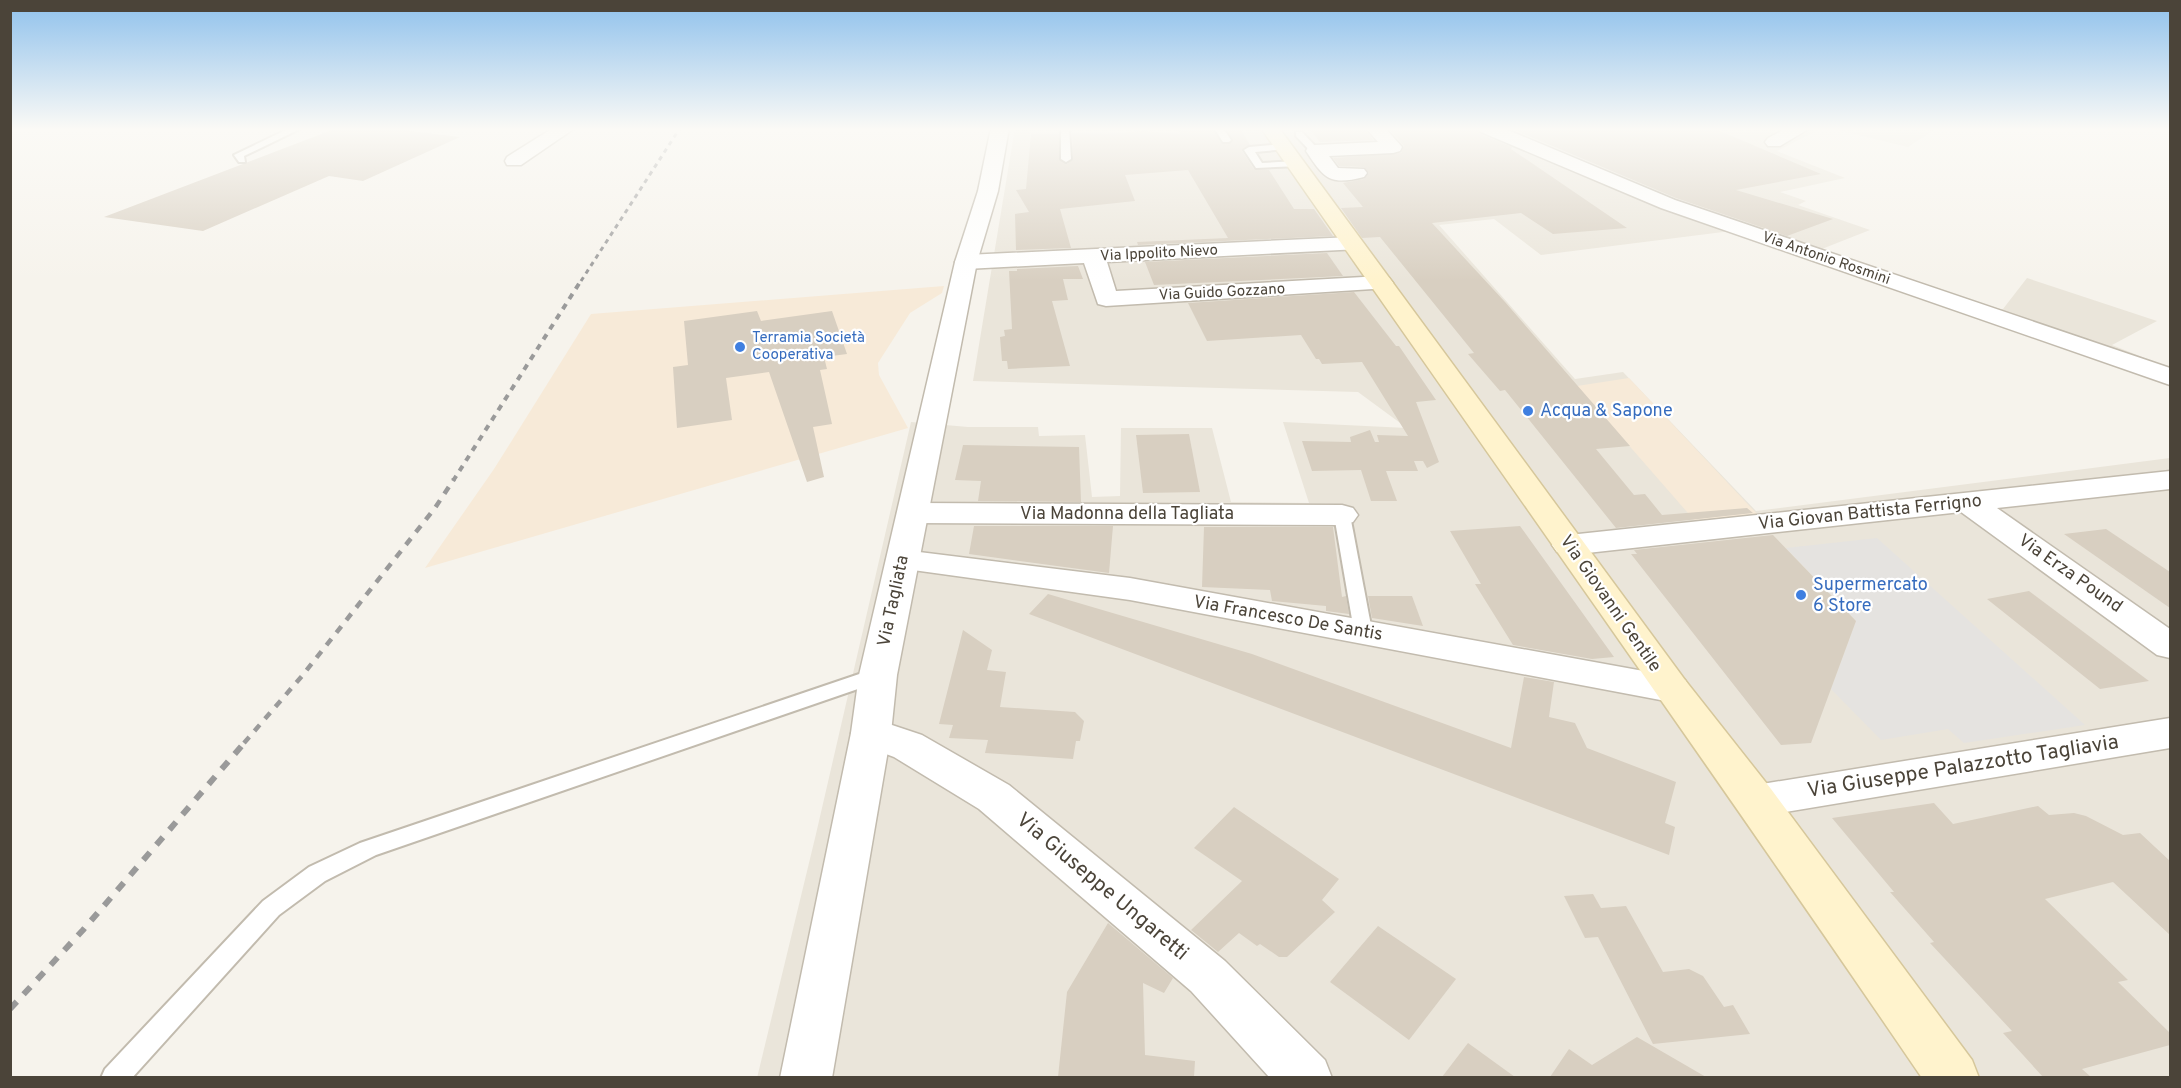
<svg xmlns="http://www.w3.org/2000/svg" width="2181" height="1088" viewBox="0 0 2181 1088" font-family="Overpass,sans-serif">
	<rect width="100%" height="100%" fill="#f6f3ec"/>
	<!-- residential -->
	<g fill="#eae5da">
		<polygon points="1015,128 1822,128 1777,151 1845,178 1780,192 1806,201 1798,205 1870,230 1804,256 1731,231 1541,255 1494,219 1439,225 1575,379 1623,372 1756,511 2170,458 2170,1077 757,1078 816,834 911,422 968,427 1038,427 1039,436 1085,435 1092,497 1120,496 1121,428 1212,428 1231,502 1309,503 1283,422 1407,428 1358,392 973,381"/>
		<polygon points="1829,128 1937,128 1908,147"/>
		<polygon points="2027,278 2157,321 2112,345 2170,368 2170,384 1962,311 2003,309"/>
	</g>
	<!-- commercial -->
	<g fill="#f7ead8">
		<polygon points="944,286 942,293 910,313 878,363 879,375 908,428 425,568 494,469 591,314"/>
		<polygon points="1629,378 1758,515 1694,520 1577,386"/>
	</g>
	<!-- parking -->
	<polygon fill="#e5e3e0" points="1877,538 2085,725 1964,743 1948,729 1881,740 1831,689 1856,621 1786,548"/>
	<!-- building -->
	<g fill="#d8cfc1">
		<polygon points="337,128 386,128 460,137 363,181 329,176 203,231 104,217"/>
		<polygon points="1190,128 1212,128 1223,144 1229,144 1233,140 1226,128 1240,128 1250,145 1243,148 1242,151 1254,169 1269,170 1294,209 1314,209 1333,236 1138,245 1137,242 1228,238 1188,170 1125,175 1135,201 1060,209 1071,248 1016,250 1015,214 1029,212 1016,190 1026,189 1031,134 1059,134 1059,159 1067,164 1073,159 1072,133 1107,134 1142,131 1180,134 1179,130"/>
		<polygon points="1353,128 1364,128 1373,140 1320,142 1310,130"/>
		<polygon points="1388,128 1476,128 1480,134 1512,147 1511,149 1627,228 1553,234 1521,213 1432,223 1505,302 1630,446 1596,449 1634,495 1645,494 1662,515 1747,508 1753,513 1616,528 1505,390 1500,391 1468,354 1474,353 1380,237 1362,238 1341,208 1363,207 1343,183 1364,179 1369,173 1364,167 1339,166 1333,158 1401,153 1404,146"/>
		<polygon points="1510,128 1713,128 1821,174 1736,190 1833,219 1787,236 1676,198"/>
		<polygon points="1327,253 1343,276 1154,285 1145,262"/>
		<polygon points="1078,266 1083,279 1063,279 1068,300 1052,301 1070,366 1008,369 1007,361 1002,361 1000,337 1005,336 1004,330 1012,329 1009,271 1017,271 1017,269"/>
		<polygon points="1354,292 1396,346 1399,346 1436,400 1416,402 1439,462 1427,468 1423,461 1414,461 1418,471 1386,471 1397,501 1371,501 1361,470 1312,471 1302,441 1351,442 1350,437 1370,430 1375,442 1379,442 1377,435 1408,436 1362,362 1322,364 1319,359 1316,359 1301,335 1207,341 1188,303"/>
		<polygon points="757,311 761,321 832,311 847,354 824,357 827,369 820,370 832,424 813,427 824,477 807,482 769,372 726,378 732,420 677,428 673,367 688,365 684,321"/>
		<polygon points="1189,434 1200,492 1143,493 1136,435"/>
		<polygon points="963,445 1079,447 1081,502 978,501 981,481 955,480"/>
		<polygon points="974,526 1113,526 1109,573 969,554"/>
		<polygon points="1520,526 1566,590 1614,657 1592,659 1513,645 1475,584 1481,584 1450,531"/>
		<polygon points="1204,527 1333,527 1342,597 1346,596 1349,614 1326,611 1326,606 1272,601 1270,590 1202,587"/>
		<polygon points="2106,529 2170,572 2170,608 2064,534"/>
		<polygon points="1773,535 1856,621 1811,743 1781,745 1631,554 1637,554 1634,550"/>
		<polygon points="2029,591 2149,681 2100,689 1987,599"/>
		<polygon points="1048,594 1252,654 1511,748 1524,677 1554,682 1549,717 1575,723 1587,748 1676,782 1665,823 1675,827 1669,855 1029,614"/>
		<polygon points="1368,596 1412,596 1423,626 1372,618"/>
		<polygon points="963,630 992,650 987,670 1006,672 1000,707 1075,712 1084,721 1080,741 1076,741 1073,759 985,753 988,740 949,738 953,725 939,724"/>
		<polygon points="1934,803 1953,824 2038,806 2049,815 2074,813 2086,816 2123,835 2140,833 2170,861 2170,935 2113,882 2045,899 2128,980 2118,982 2170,1033 2170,1045 2082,1069 2091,1077 2043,1077 2003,1033 2012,1031 1930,943 1934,942 1890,892 1894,892 1832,818"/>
		<polygon points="1234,807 1339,879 1322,900 1335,912 1287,957 1279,957 1260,944 1257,946 1239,933 1218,952 1191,930 1242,881 1194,848"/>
		<polygon points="1593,894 1601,908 1626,906 1663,972 1689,969 1703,976 1724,1007 1733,1005 1750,1034 1653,1044 1598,937 1585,938 1564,896"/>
		<polygon points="1108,923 1173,978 1164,993 1143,983 1145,1055 1195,1061 1194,1077 1058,1077 1067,992"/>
		<polygon points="1378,926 1456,979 1409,1040 1330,982"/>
		<polygon points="1637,1037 1706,1077 1550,1077 1569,1049 1592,1065"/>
		<polygon points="1468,1043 1515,1077 1442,1077"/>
	</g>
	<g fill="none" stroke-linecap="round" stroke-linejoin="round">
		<!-- service casing -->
		<g stroke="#c2bbae" stroke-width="4">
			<g id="service">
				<polygon points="290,128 302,128 244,156 245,162 239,162 234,155"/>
				<polygon points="1061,128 1069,128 1071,159 1066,162 1061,159"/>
				<polygon points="1214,128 1223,128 1231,140 1229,142 1223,142"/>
				<polygon points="1296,132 1302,132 1318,149 1318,153 1312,153 1296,136"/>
				<polygon points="1284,144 1287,145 1287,149 1255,152 1262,163 1296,161 1301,164 1299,166 1256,168 1244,150 1249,147"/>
				<polygon points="1342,510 1350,515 1372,631 1369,635 1357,635 1354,631 1334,515"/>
				<polygon points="877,668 884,670 886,675 884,680 376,855 325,881 279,915 132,1078 101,1078 105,1069 263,901 309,867 360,843"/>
			</g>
		</g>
		<!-- minor casing -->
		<g stroke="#c2bbae" stroke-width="3">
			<g id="minor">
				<polygon points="553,128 575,128 521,165 507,165 505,161 507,157"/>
				<path d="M1366,128H1385L1402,147L1400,151L1393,153L1329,156L1338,168L1364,169L1367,173L1364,177C1329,186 1324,178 1306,151L1308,147L1315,145L1378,142Z"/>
				<polygon points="1478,128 1503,128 1675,200 2170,368 2170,385 1661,208 1481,132"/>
				<polygon points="1787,128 1810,128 1780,146 1768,146 1765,142 1768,138"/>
				<polygon points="1352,237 1360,239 1363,244 1360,249 1107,262 1116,291 1381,276 1389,278 1393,283 1389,288 1106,306 1098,304 1084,263 966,269 958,267 955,262 958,257 966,255"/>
				<polygon points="2170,471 2170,489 1997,508 2170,629 2170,658 2157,655 1961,512 1569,555 1557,552 1552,545 1557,538 1569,535"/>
				<polygon points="913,503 1342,505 1353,508 1358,515 1353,522 1342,525 913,523 902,520 897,513 902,506"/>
				<polygon points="903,550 1130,578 1671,676 1685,680 1690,689 1685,698 1671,702 1130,600 891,567 886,560 891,553"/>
				<polygon points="871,718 922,735 1009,785 1225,961 1325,1060 1332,1078 1270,1078 1191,991 979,809 894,757 857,743 851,733 857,723"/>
				<polygon points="2170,718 2170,748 1756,817 1741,813 1735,801 1741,789 1756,785"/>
			</g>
		</g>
		<!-- tertiary casing -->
		<g stroke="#c2bbae" stroke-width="3">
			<polygon id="tertiary" points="991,128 1009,128 998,191 977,262 897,675 891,733 832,1078 780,1078 851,733 859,675 955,262 978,191"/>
		</g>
		<!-- secondary casing -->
		<g stroke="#d6c79b" stroke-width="3">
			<path id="secondary" d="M1261,128H1279L1685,680L1771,789L1972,1060L1979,1078H1922C1705,759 1481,445 1261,128Z"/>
		</g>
		<!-- service -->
		<use href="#service" fill="#fff" fill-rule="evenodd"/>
		<!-- minor -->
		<use href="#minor" fill="#fff" fill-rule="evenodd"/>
		<!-- tertiary -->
		<use href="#tertiary" fill="#fff" fill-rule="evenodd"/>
		<!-- secondary -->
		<use href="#secondary" fill="#fff3cd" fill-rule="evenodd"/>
		<!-- rail-far3 -->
		<polyline stroke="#9a9a9a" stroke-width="3" stroke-dasharray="4.5 4.5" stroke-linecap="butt" points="581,281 680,128"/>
		<!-- rail-far2 -->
		<polyline stroke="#9a9a9a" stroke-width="4" stroke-dasharray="6 6" stroke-linecap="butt" points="453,481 582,279"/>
		<!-- rail-far1 -->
		<polyline stroke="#9a9a9a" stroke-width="4.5" stroke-dasharray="8 8" stroke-linecap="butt" points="244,743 302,676 435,508 454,479"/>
		<!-- rail -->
		<polyline stroke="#9a9a9a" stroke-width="6" stroke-dasharray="10 10" stroke-linecap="butt" points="10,1009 83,930 245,742"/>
	</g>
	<!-- sky -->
	<linearGradient id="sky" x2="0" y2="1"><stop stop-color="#8fc1ec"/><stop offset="0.46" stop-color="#fbfaf6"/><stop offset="1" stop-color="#fbfaf6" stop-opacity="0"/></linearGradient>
	<rect width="2181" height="281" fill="url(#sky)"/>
	<!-- markers -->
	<g fill="#3f7fe0" stroke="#fff" stroke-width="2">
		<circle cx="740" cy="347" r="6"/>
		<circle cx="1528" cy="411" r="6"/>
		<circle cx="1801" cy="595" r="6"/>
	</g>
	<g text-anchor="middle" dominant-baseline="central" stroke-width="4.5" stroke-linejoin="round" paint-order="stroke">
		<!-- far-street labels -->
		<g font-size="15" fill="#4b4439" stroke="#fff">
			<text transform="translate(1159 254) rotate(-3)">Via Ippolito Nievo</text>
			<text transform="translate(1826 259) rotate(19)">Via Antonio Rosmini</text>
			<text transform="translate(1222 293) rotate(-3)">Via Guido Gozzano</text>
		</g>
		<!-- far-shop labels -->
		<g font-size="15" fill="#366cbe" stroke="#fff" text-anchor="start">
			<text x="752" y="338">Terramia Società<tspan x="752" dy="17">Cooperativa</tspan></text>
		</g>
		<!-- shop labels -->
		<g font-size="18" fill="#366cbe" stroke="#fff" text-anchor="start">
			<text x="1540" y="411">Acqua &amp; Sapone</text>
			<text x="1813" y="585">Supermercato<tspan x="1813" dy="21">6 Store</tspan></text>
		</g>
		<!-- street labels -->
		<g font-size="18" fill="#4b4439" stroke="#fff">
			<text transform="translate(1870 513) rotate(-6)">Via Giovan Battista Ferrigno</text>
			<text x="1127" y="514">Via Madonna della Tagliata</text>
			<text transform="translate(2070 574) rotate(35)">Via Erza Pound</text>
			<text transform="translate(894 601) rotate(-78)">Via Tagliata</text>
			<text transform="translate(1610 604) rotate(55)">Via Giovanni Gentile</text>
			<text transform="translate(1288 619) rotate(10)">Via Francesco De Santis</text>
		</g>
		<!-- near-street labels -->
		<g font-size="21" fill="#4b4439" stroke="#fff">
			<text transform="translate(1963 767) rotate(-9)">Via Giuseppe Palazzotto Tagliavia</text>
			<text transform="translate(1102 887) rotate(40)">Via Giuseppe Ungaretti</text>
		</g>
	</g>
	<!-- border -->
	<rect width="2181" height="1088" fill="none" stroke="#4b4439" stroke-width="24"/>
</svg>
